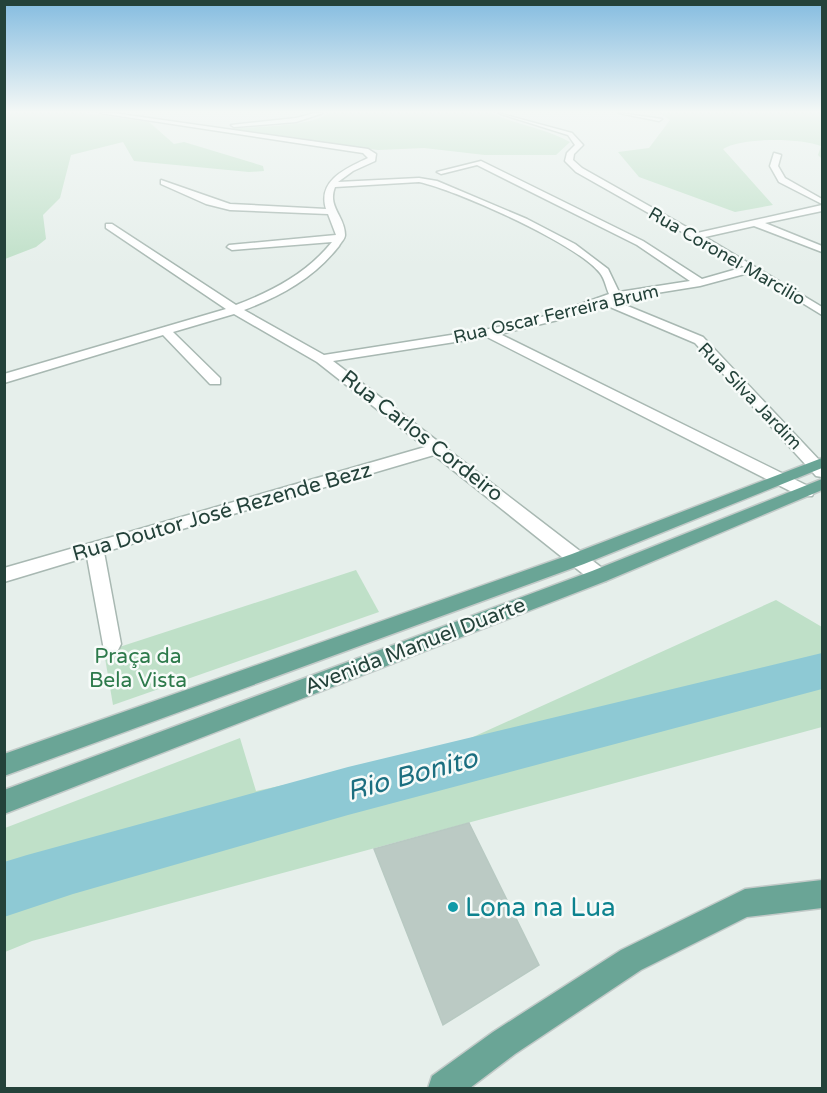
<svg xmlns="http://www.w3.org/2000/svg" width="827" height="1093" viewBox="0 0 827 1093" font-family="'Varela Round',sans-serif">
	<rect width="100%" height="100%" fill="#e6efeb"/>
	<!-- green -->
	<g fill="#bfe0c8">
		<polygon points="5,113 84,113 149,122 174,144 184,142 263,166 264,171 249,172 134,161 123,142 71,155 60,198 43,215 46,239 36,247 5,259"/>
		<path d="M327,113H491C517,125 545,128 570,142L556,155H485L424,148L378,150L224,129C243,127 317,127 327,113Z"/>
		<path d="M659,113H822V159L818,155L821,146C801,138 742,137 723,149L773,205L735,212L639,177L618,152L649,148L670,120Z"/>
		<polygon points="356,570 379,612 113,705 104,652"/>
		<polygon points="776,600 822,627 822,727 32,941 5,952 5,828 240,738 256,791 442,751"/>
	</g>
	<g fill="none" stroke-linecap="round" stroke-linejoin="round">
		<!-- river -->
		<polygon fill="#8ec9d4" fill-rule="evenodd" points="822,653 822,689 348,815 73,894 4,917 4,862 27,855 348,767"/>
	</g>
	<!-- building -->
	<polygon fill="#bbcac4" stroke="#b8c9c2" stroke-width="1.5" points="469,823 539,965 443,1025 374,849"/>
	<g fill="none" stroke-linecap="round" stroke-linejoin="round">
		<!-- minor casing -->
		<g stroke="#a8b8b2" stroke-width="3">
			<g id="minor">
				<path d="M100,113H113L368,149L376,154L375,161L353,171L338,182L419,178L437,181L527,219L575,244L608,269L619,292L690,281L637,245L477,165L441,174L437,172L481,161L643,241L702,279L744,267L576,172L565,161L567,153L575,145L568,135L498,113L572,133L583,145L574,154L573,160L582,168L697,233L822,205V211L765,223L822,246V252L754,226L705,237L822,307V315L752,272L700,286L613,300L703,337L822,463V477L816,476L695,343L603,304L558,320L500,334L812,488L814,492L812,496H800L487,337L333,361L440,443L445,445L447,449L606,571L608,576L606,581H592L434,455L104,552L121,644L118,650L111,652L104,650L87,557L4,582V568L425,447L317,362L234,314L173,332L220,378V384H210L163,335L4,383V374L226,309L106,228V224H112L236,305C273,291 307,273 332,242L232,250L227,247L229,245L336,235L328,214L230,210L206,204L161,184V180L230,204L326,209C317,180 347,168 368,158L363,153ZM419,182C457,190 577,244 600,273C605,279 606,288 609,294L550,315L489,329L324,355L244,310C281,296 314,278 339,246C341,242 345,239 345,235C345,216 327,207 335,187Z"/>
				<polygon points="315,113 323,113 296,122 234,127 231,125 296,118"/>
				<polygon points="619,113 662,119 659,121"/>
				<polygon points="774,153 781,155 778,166 785,178 822,199 822,204 779,182 770,166"/>
			</g>
		</g>
		<!-- major casing -->
		<g stroke="#c2cac8" stroke-width="3">
			<g id="major">
				<polygon points="822,458 822,468 584,564 4,776 4,754 572,554"/>
				<polygon points="822,479 822,490 606,581 4,814 4,790 592,571"/>
				<polygon points="822,880 822,908 747,917 641,970 515,1054 470,1088 428,1088 432,1076 493,1032 621,950 745,889"/>
			</g>
		</g>
		<!-- minor -->
		<use href="#minor" fill="#fff" fill-rule="evenodd"/>
		<!-- major -->
		<use href="#major" fill="#6aa596" fill-rule="evenodd"/>
	</g>
	<!-- sky -->
	<linearGradient id="sky" x2="0" y2="1"><stop stop-color="#84bce0"/><stop offset="0.42" stop-color="#f4f8f6"/><stop offset="1" stop-color="#f4f8f6" stop-opacity="0"/></linearGradient>
	<rect width="827" height="266" fill="url(#sky)"/>
	<!-- markers -->
	<circle fill="#0f9aa8" stroke="#f7fbf9" stroke-width="2" cx="453" cy="907" r="6"/>
	<g text-anchor="middle" dominant-baseline="central" stroke-width="5" stroke-linejoin="round" paint-order="stroke">
		<!-- far-street labels -->
		<g font-size="18" fill="#24423a" stroke="#f7fbf9">
			<text transform="translate(727 256) rotate(30)">Rua Coronel Marcilio</text>
			<text transform="translate(556 314) rotate(-13)">Rua Oscar Ferreira Brum</text>
			<text transform="translate(750 396) rotate(46)">Rua Silva Jardim</text>
		</g>
		<!-- street labels -->
		<g font-size="21" fill="#24423a" stroke="#f7fbf9">
			<text transform="translate(422 436) rotate(38)">Rua Carlos Cordeiro</text>
			<text transform="translate(222 512) rotate(-16)">Rua Doutor José Rezende Bezz</text>
			<text transform="translate(415 646) rotate(-21)">Avenida Manuel Duarte</text>
		</g>
		<!-- park labels -->
		<g font-size="21" fill="#2d7a4b" stroke="#f7fbf9">
			<text x="138" y="656">Praça da<tspan x="138" dy="24">Bela Vista</tspan></text>
		</g>
		<!-- near-culture labels -->
		<g font-size="26" fill="#0d838f" stroke="#f7fbf9" text-anchor="start">
			<text x="465" y="907">Lona na Lua</text>
		</g>
		<!-- near-water labels -->
		<g font-size="27" font-style="italic" fill="#1c6f80" stroke="#f7fbf9">
			<text transform="translate(412 775) rotate(-15)">Rio Bonito</text>
		</g>
	</g>
	<!-- border -->
	<rect width="827" height="1093" fill="none" stroke="#24423a" stroke-width="12"/>
</svg>
